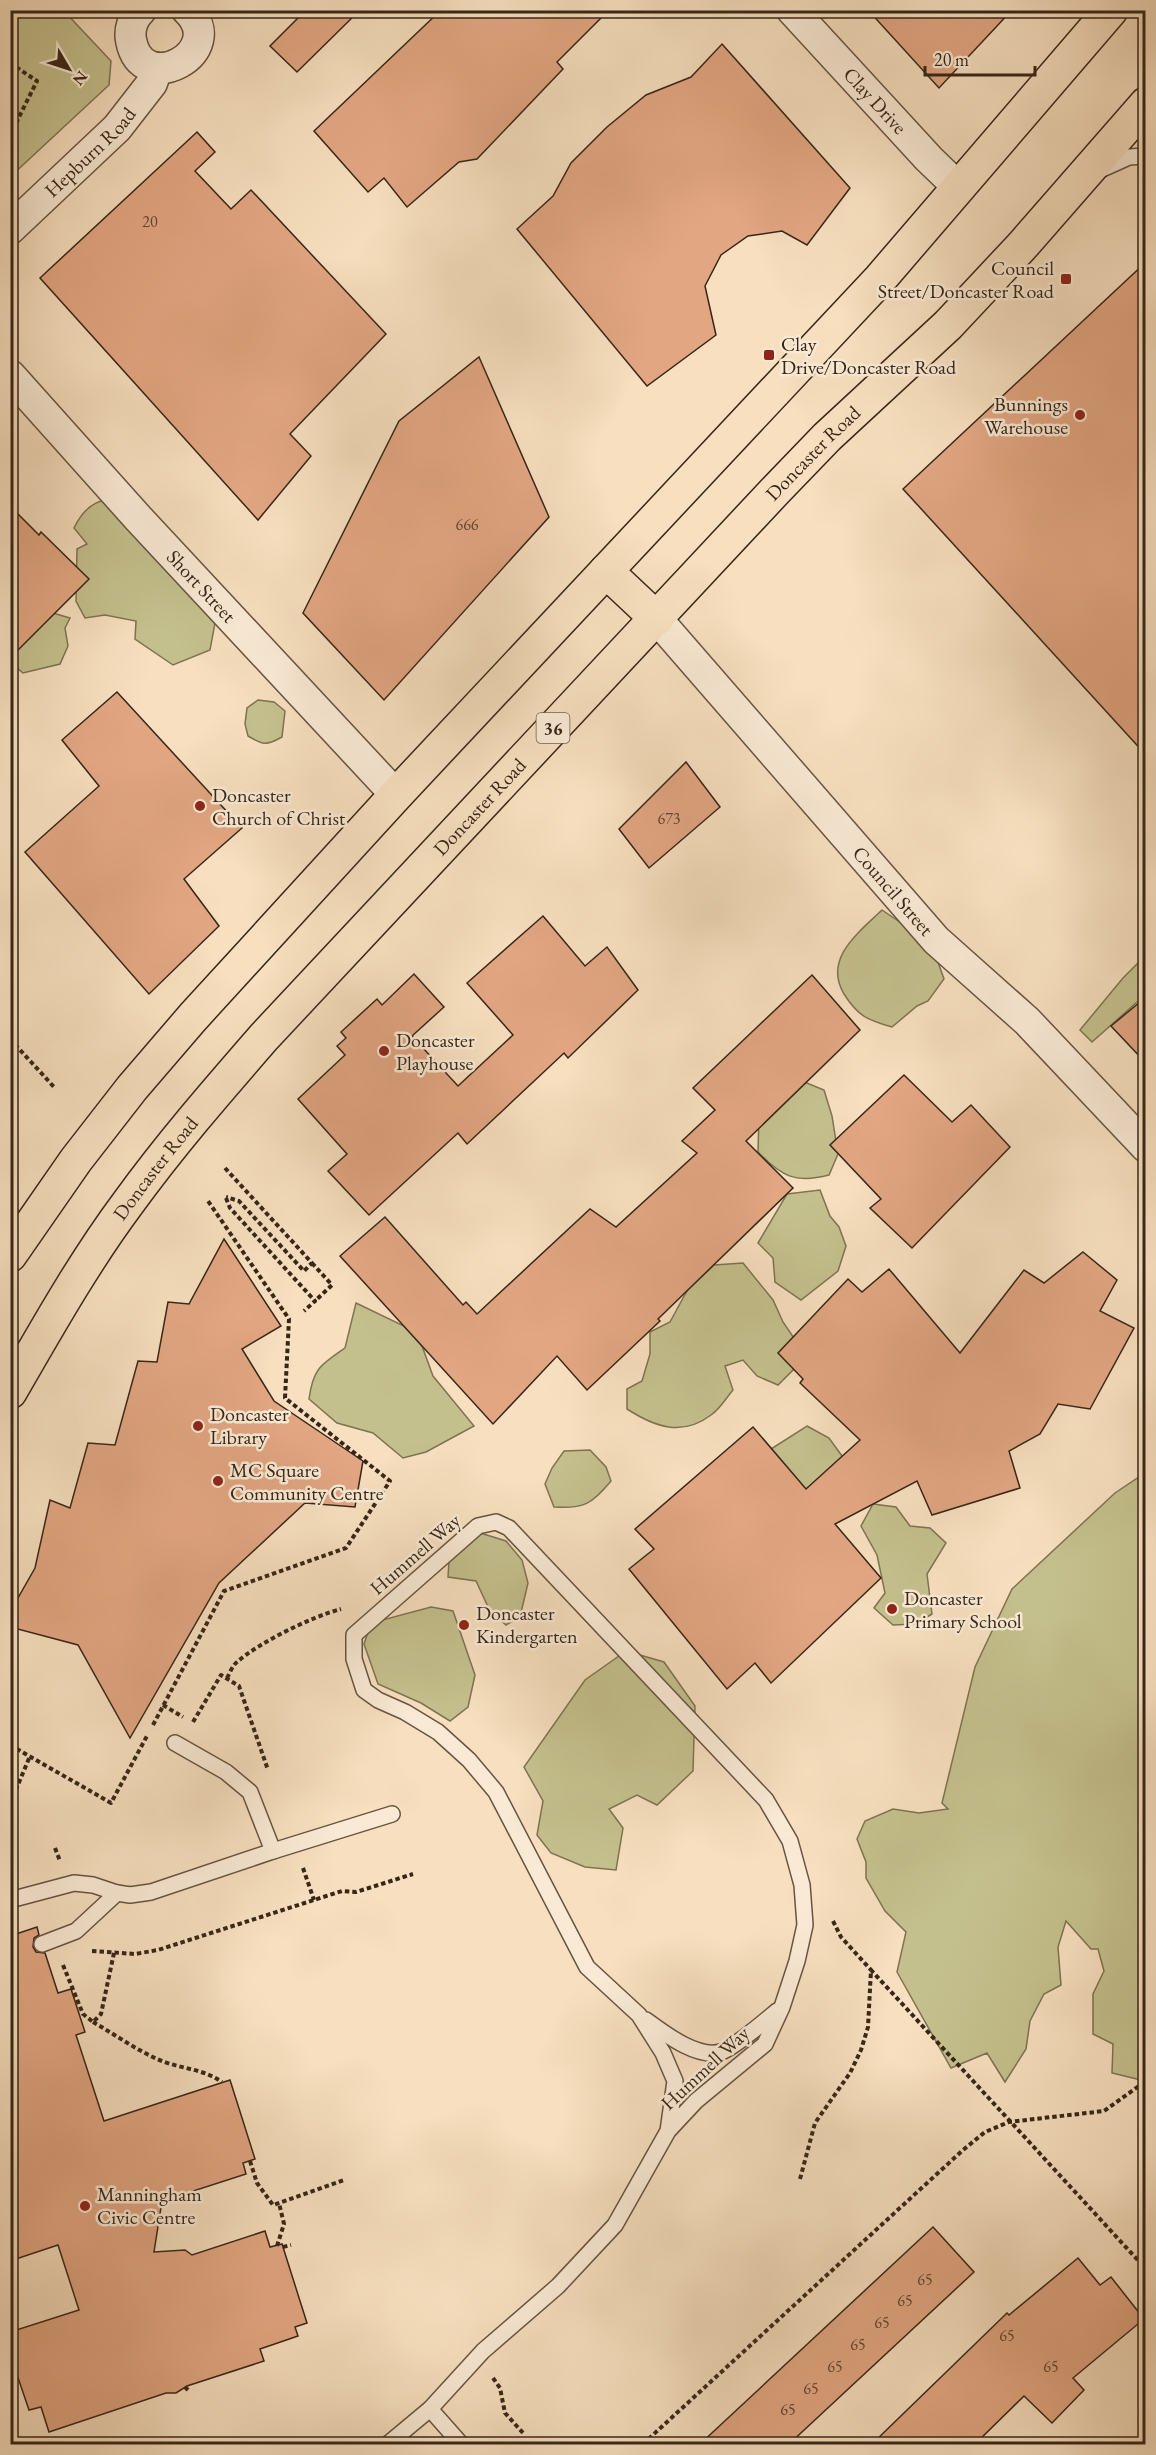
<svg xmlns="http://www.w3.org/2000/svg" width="1156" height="2455" viewBox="0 0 1156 2455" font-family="'EB Garamond',serif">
	<rect width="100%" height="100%" fill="#f7dfbf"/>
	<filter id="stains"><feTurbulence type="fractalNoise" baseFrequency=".00333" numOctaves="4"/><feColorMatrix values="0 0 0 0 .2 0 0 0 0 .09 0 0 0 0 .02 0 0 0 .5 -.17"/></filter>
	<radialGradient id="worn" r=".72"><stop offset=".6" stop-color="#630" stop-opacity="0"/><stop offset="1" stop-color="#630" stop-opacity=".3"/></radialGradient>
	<!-- green -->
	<g fill="#c4c08d" stroke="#7e7352" stroke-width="1.5">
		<polygon points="11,10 64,11 111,61 109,85 11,176"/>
		<path d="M133,495L216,597L215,623L210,650L173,665L135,639L136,621L105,615L85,618L76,601L77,549L87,544L74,528C88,499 104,499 133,495Z"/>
		<polygon points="46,611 70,618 65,628 68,646 60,664 23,673 11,663 10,654"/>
		<path d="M258,700L274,702L285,711L282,737C266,746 263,745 248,736L245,724L247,708Z"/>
		<path d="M882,910L931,943L944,979L928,1001L917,1006L892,1027C867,1020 858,1016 844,994C823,959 858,933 882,910Z"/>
		<polygon points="1145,956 1145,995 1092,1042 1080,1030 1123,978"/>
		<path d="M797,1079L824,1090L832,1116L838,1154L829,1175C795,1184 781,1176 758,1152L759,1115Z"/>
		<polygon points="820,1190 830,1216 839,1227 846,1246 838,1271 801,1300 775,1282 773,1258 758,1243 787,1194"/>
		<path d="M743,1263L773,1300L783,1322L802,1350L794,1369L778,1385L757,1376L743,1360L725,1366L733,1390C726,1398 720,1409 711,1415C682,1437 655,1427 627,1409V1389L642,1381L650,1354V1332L670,1322L688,1289L714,1265Z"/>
		<path d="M356,1303L404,1326L422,1346L433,1376L474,1426L426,1452L403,1458L373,1433L337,1423L309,1399C313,1369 320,1365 345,1348Z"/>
		<polygon points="807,1426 829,1438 842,1456 826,1513 771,1449"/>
		<path d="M590,1450L606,1467L611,1481C592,1504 584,1509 554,1507L545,1484L552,1468L564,1451Z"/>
		<polygon points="1145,1473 1145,2081 1112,2073 1113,2044 1093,2034 1093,1994 1104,1971 1098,1949 1091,1949 1066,1921 1058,1947 1061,1985 1044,1994 1030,2021 1026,2049 1005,2082 987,2053 951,2068 897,1972 906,1932 885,1911 866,1878 866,1862 857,1839 865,1821 893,1809 919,1813 948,1809 942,1803 975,1667 1012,1589 1115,1493"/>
		<polygon points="873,1504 896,1507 910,1526 930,1528 946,1543 927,1574 932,1614 916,1624 893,1625 874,1608 885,1593 877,1555 861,1526"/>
		<polygon points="477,1532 506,1541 522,1560 528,1583 520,1617 506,1625 490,1611 476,1581 448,1577 450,1545"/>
		<polygon points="431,1607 453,1611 475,1675 468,1707 450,1721 421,1703 378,1684 364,1644 371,1623"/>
		<polygon points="626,1651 664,1662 695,1706 693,1771 657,1805 637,1795 609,1809 623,1828 616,1870 585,1867 551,1853 537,1835 543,1801 524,1767 585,1680"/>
	</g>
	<!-- building -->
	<g fill="#e2a682" stroke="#372618" stroke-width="1.5">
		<polygon points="306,10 360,10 297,72 270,46"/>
		<polygon points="441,10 609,10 557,62 563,69 477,159 459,162 407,207 384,178 368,192 314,131"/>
		<polygon points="868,10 1012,10 939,88"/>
		<polygon points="722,44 850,188 807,245 782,231 748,236 721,255 705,286 716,335 647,386 517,229 553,196 571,163 607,127 646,95 691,77"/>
		<polygon points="197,132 215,152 195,171 231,209 251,190 386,334 290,434 311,456 258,520 40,278"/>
		<polygon points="1146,262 1146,755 903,489"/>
		<polygon points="479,357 549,517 384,700 303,613 399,421"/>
		<polygon points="10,506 39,535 41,532 89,579 10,658"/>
		<polygon points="117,692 242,828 184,879 219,926 149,994 25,852 99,786 62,740"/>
		<polygon points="686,762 720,807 649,868 619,829"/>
		<polygon points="543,916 585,966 607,947 638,990 568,1058 564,1053 467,1144 458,1133 369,1215 328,1171 347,1154 298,1099 345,1055 337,1046 346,1038 341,1032 377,999 382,1005 414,974 444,1007 412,1036 458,1086 513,1035 467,983"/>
		<polygon points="812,975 860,1030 746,1141 793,1188 658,1319 660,1321 587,1390 557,1356 493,1424 340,1256 385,1217 463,1305 466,1302 477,1314 590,1209 616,1227 697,1153 682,1141 715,1110 693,1088"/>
		<polygon points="1146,997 1146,1063 1111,1026"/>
		<polygon points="904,1075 952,1122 971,1105 1010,1147 912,1248 870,1208 881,1199 830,1145"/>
		<polygon points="224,1239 281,1326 242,1349 274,1401 363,1461 355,1507 305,1503 219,1583 130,1738 78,1645 10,1627 10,1612 35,1568 50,1500 70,1508 88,1443 115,1445 138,1361 157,1362 168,1302 189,1304"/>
		<polygon points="1083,1252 1117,1280 1100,1311 1134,1328 1090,1409 1058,1404 1040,1434 1009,1451 1020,1488 932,1515 917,1481 835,1524 881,1578 771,1683 755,1663 727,1689 629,1569 654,1549 635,1529 753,1427 806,1489 860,1440 800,1383 803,1379 778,1353 848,1279 862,1292 889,1269 960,1353 1024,1270 1044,1283"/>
		<polygon points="37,1927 39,1935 34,1938 33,1947 36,1952 45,1953 58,1993 71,1989 85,2032 76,2035 104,2121 230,2080 255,2159 243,2163 246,2174 162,2201 154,2252 185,2250 192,2255 265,2231 270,2247 282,2244 307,2323 295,2327 298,2336 260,2349 264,2361 187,2386 176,2393 166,2393 49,2432 41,2407 29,2410 10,2354 10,2332 79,2310 58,2245 10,2261 10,1936"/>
		<polygon points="933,2227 974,2272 788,2445 699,2445"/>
		<polygon points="1078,2258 1100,2285 1111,2277 1144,2319 1073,2378 1084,2390 1052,2423 1024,2396 974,2445 871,2445 1007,2313 1009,2315"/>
	</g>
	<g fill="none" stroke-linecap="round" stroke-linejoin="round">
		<!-- service casing -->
		<g stroke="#675442" stroke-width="18">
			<g id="service">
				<polyline points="1100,170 1129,157 1146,156"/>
				<polyline points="273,1851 392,1814"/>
				<polyline points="10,1900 74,1883 93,1885 117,1893 130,1895 151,1892 273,1851 250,1792 226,1772 175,1743"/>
				<polyline points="42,1944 76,1931 117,1893"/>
				<path d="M646,2020C664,2033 697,2059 721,2052C735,2047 765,2021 777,2011"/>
				<polyline points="430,2409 461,2444"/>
				<polyline points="388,2444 430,2409 483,2351 558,2286 615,2225 668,2131 696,2101 765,2044 782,2007 797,1961 805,1925 802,1885 790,1841 766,1800 509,1528 496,1522 478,1526 354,1635 354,1659 364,1690 378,1700 405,1712 438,1732 469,1760 496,1792 587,1967 639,2015 663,2053 675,2081 668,2131"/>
			</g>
		</g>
		<!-- minor casing -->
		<g stroke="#675442" stroke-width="33">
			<g id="minor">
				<path d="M141,10C133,18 129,29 131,40C142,100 230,51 187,10"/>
				<path id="s1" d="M792,10L929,159L959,188"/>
				<path id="s2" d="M10,229L117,128L152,83L157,68"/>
				<path id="s3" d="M10,375L138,518L396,795"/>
				<path id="s4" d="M657,619L936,940L1027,1021L1146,1147"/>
			</g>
		</g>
		<!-- primary casing -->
		<g stroke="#372618" stroke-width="36">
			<g id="primary">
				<polyline points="606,571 657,619"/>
				<polyline points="10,1255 76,1160 132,1088 193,1017 396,795 880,279 1111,10"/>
				<path id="s5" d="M10,1392C47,1328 84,1262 128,1203C170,1145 217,1091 264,1037L774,492L827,437L948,325L1022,246L1146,104"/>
			</g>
		</g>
		<!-- path -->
		<g stroke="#372618" stroke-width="4" stroke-dasharray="4.5 3" stroke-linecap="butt">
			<polyline points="10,63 37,81 18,119 10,140"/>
			<polyline points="10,1039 54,1087"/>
			<polyline points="10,1067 11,1067"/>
			<polyline points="225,1168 312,1263 304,1271 239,1201 226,1197"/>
			<polyline points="226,1198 230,1208 315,1301 304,1311"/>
			<polyline points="312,1263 332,1285 315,1301"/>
			<path d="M227,1678C230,1673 232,1666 237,1662C260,1642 311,1617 341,1609"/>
			<polyline points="163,1705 183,1717"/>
			<polyline points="193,1722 221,1675 239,1686 268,1770"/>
			<polyline points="153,1725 224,1591 346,1548 390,1481 285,1398 289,1319 208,1201"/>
			<polyline points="10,1745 111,1803 148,1734"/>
			<polyline points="10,1804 30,1756"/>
			<polyline points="55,1848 60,1861"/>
			<polyline points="303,1868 314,1900"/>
			<polyline points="833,1921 841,1937 871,1970"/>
			<polyline points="92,1951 135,1954 158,1950 342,1891 356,1892 413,1874"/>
			<polyline points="63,1965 83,2014 93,2022 101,2014 114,1953"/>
			<path d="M93,2022C114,2034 135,2049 157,2059C179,2069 202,2068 222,2082"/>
			<polyline points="250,2161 257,2183 273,2205 344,2180"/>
			<polyline points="800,2179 815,2123 850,2073 861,2050 868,2027 871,1970 1146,2269"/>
			<polyline points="277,2246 284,2224 279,2203"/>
			<polyline points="283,2247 291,2245"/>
			<polyline points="493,2378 500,2388 505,2413 524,2434"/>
			<polyline points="185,2387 188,2390"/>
			<polyline points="230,2443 231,2444"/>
			<polyline points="643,2444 963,2150 985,2132 1009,2122 1104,2111 1146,2081"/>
		</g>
		<!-- service -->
		<use href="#service" stroke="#faead5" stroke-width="15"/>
		<!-- minor -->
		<use href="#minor" stroke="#faead5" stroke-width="30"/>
		<!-- primary -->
		<use href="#primary" stroke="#f7dfbf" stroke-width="33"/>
	</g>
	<!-- markers -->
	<g fill="#8f2418" stroke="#faead5" stroke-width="2">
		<rect x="1060" y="273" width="12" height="12" rx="3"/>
		<rect x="763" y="349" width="12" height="12" rx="3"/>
		<circle cx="1080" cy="415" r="6"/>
		<circle cx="200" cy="806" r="6"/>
		<circle cx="384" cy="1051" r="6"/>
		<circle cx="198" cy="1426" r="6"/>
		<circle cx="218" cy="1481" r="6"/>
		<circle cx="892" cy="1609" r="6"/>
		<circle cx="464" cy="1625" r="6"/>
		<circle cx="85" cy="2206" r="6"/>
	</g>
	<g text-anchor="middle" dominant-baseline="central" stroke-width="5" stroke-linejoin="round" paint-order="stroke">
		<!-- number labels -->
		<g font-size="16" fill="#624632">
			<text x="150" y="221">20</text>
			<text x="467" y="524">666</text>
			<text x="669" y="818">673</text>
			<text x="925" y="2279">65</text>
			<text x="905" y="2300">65</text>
			<text x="882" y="2322">65</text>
			<text x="1007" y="2335">65</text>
			<text x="858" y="2344">65</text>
			<text x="835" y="2366">65</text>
			<text x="1051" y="2366">65</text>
			<text x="811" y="2388">65</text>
			<text x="788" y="2409">65</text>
		</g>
		<!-- shield labels -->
		<rect fill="#faead5" stroke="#726151" stroke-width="1.5" x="536.5" y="713" width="33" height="30" rx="4.5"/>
		<g font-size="18" font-weight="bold" fill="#372618">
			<text x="553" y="728">36</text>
		</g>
		<!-- street labels -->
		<g font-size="20" fill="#372618" stroke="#faead5">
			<text stroke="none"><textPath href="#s1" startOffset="123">Clay Drive</textPath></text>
			<text stroke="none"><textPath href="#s2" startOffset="111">Hepburn Road</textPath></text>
			<text stroke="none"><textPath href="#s5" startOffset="1239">Doncaster Road</textPath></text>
			<text stroke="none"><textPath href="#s3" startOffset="285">Short Street</textPath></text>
			<text stroke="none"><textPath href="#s5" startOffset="753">Doncaster Road</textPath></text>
			<text stroke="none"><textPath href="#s4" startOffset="360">Council Street</textPath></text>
			<text stroke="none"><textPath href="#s5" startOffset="267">Doncaster Road</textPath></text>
			<text transform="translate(415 1554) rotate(-41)">Hummell Way</text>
			<text transform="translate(705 2068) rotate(-43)">Hummell Way</text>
		</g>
		<!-- poi labels -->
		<g font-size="20" fill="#372618" stroke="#faead5" text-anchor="start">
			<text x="1054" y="268" text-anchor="end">Council<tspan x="1054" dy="23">Street/Doncaster Road</tspan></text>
			<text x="781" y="344">Clay<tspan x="781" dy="23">Drive/Doncaster Road</tspan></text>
			<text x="1068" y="404" text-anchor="end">Bunnings<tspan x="1068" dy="23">Warehouse</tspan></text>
			<text x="212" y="795">Doncaster<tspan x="212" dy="23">Church of Christ</tspan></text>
			<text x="396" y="1040">Doncaster<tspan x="396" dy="23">Playhouse</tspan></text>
			<text x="210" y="1414">Doncaster<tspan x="210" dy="23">Library</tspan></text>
			<text x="230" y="1470">MC Square<tspan x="230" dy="23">Community Centre</tspan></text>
			<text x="904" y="1598">Doncaster<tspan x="904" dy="23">Primary School</tspan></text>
			<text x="476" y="1613">Doncaster<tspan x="476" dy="23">Kindergarten</tspan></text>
			<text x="97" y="2194">Manningham<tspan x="97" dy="23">Civic Centre</tspan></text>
		</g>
	</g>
	<!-- margin -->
	<rect width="1156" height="2455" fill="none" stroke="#f7dfbf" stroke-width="36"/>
	<rect x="12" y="12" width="1132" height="2431" fill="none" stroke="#372618" stroke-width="3"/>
	<rect x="18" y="18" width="1120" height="2419" fill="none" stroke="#372618" stroke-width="1.5"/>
	<!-- north arrow -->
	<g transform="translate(69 69) rotate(129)" stroke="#faead5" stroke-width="4.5" paint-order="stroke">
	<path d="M0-4.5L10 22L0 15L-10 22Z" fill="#372618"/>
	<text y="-9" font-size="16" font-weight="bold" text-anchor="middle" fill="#372618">N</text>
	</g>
	<!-- scale -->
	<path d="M925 66v9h110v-9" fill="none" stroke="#372618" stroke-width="3"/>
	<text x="934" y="66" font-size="18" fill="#372618" stroke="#faead5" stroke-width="4.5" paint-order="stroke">20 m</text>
	<rect width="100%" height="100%" filter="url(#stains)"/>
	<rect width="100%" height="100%" fill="url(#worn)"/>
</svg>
